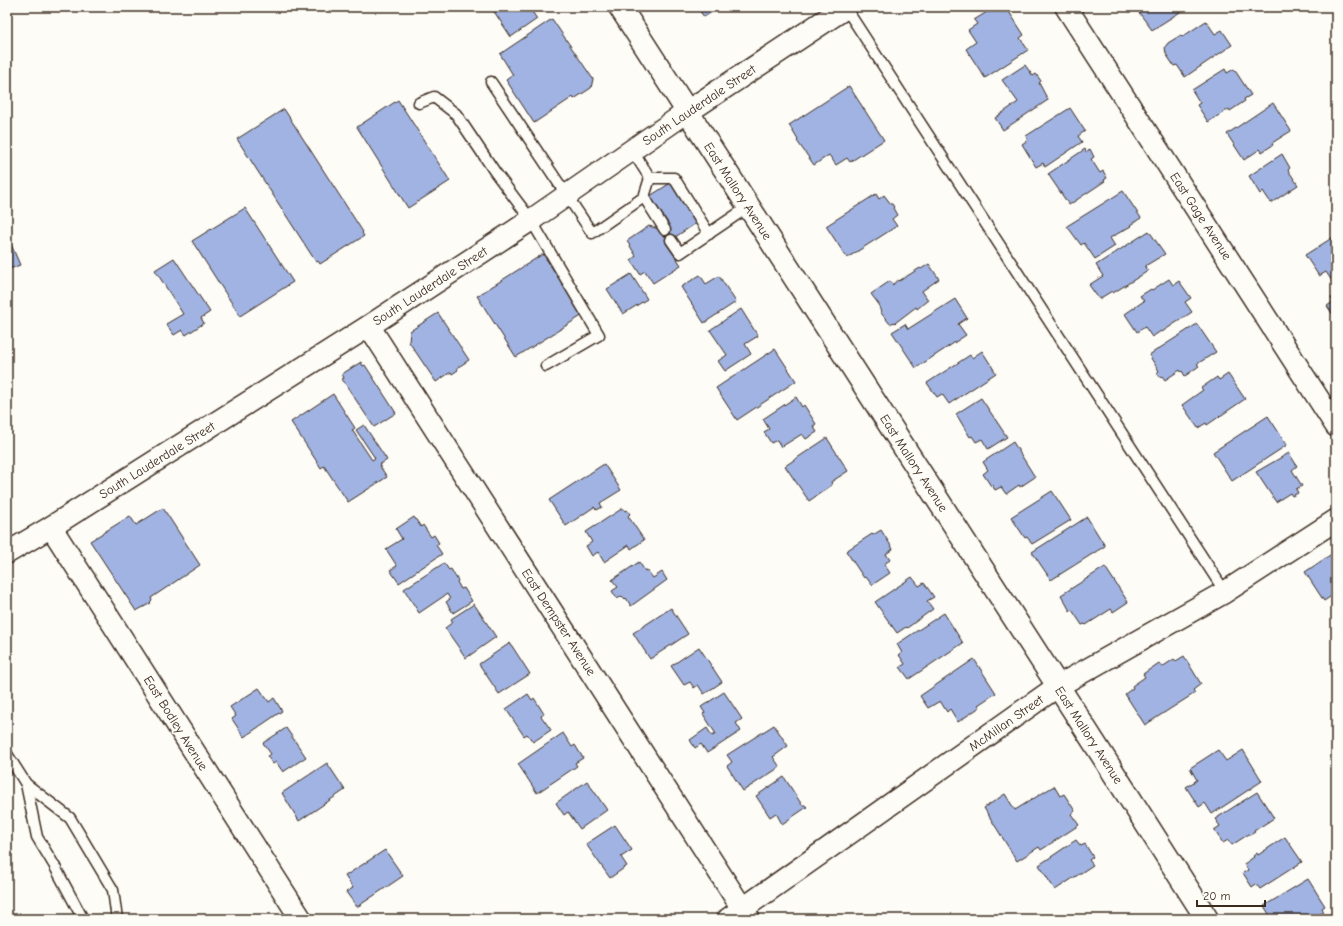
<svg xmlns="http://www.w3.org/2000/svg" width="1343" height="926" viewBox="0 0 1343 926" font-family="'Comic Neue',sans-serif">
	<rect width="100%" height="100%" fill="#fdfcf7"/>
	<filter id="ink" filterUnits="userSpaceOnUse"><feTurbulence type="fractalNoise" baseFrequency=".025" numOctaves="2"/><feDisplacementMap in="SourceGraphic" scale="8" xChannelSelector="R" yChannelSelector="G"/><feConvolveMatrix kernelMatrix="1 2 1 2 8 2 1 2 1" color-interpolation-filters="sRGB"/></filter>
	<g filter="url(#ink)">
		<!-- building -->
		<g fill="#a0b3e2" stroke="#3b2a1e">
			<polygon points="491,7 529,7 537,19 511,37"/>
			<polygon points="697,7 720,7 704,17"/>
			<polygon points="995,7 1006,7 1024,35 1020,38 1028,50 985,78 966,49 976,42 968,30 977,24 974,20"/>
			<polygon points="1143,7 1188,7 1152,30 1137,10"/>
			<polygon points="552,19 593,79 591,88 574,99 573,97 534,123 506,80 513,75 500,54"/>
			<polygon points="1206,21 1215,34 1222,30 1232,45 1185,77 1177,65 1174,66 1166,54 1165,47 1168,43 1181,35 1182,37"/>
			<polygon points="1025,65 1033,76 1036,74 1041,81 1039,83 1048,100 1003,130 995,118 1018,102 1002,80"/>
			<polygon points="1225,69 1227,73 1234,69 1251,95 1244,99 1245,101 1230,111 1229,109 1208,122 1197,105 1200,103 1192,90"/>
			<polygon points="849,86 884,140 850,162 847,158 836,165 829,155 814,165 797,141 798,140 789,125"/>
			<polygon points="398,100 450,181 408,208 357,127"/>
			<polygon points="1273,103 1291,131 1272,143 1273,145 1262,152 1260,149 1244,160 1227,134"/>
			<polygon points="1070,108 1085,131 1078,136 1082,142 1045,167 1043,163 1036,167 1022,144 1028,140 1026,136"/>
			<polygon points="284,109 363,232 362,233 364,236 320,264 318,261 316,262 237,139"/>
			<polygon points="1085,149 1086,152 1090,149 1094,157 1091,159 1100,173 1103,171 1107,178 1104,180 1105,181 1069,205 1048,174"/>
			<polygon points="1282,154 1290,168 1288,170 1298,185 1271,203 1263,191 1260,194 1249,176"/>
			<polygon points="672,182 698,222 666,243 681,265 653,283 645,271 640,274 631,260 636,256 627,241 649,226 659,229 661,233 670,226 650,196"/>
			<polygon points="1123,191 1141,218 1130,225 1131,226 1110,238 1115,246 1095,259 1084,243 1081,245 1067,226"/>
			<polygon points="876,194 879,199 884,195 891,204 892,204 894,207 893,208 897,215 892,219 897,226 847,258 826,226"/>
			<polygon points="245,208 293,282 240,316 192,241"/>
			<polygon points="1149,231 1165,254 1145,266 1148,271 1113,293 1112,291 1099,299 1089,285 1103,276 1096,265"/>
			<polygon points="7,235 20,265 7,270"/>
			<polygon points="1335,236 1336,282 1334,284 1326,272 1319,276 1305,255"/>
			<polygon points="543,254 583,315 516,357 477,296"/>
			<polygon points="174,258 210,312 201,318 204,323 186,335 182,330 174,335 166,324 183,314 155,270"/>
			<polygon points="929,264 939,279 922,291 928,300 917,309 916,307 895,323 894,322 890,324 881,313 879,306 880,306 871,294 890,281 893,285 893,284 898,280 899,281 920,268 921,269"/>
			<polygon points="631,274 647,299 623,314 607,289"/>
			<polygon points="700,275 706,284 719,276 736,302 704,323 681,287"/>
			<polygon points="1169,279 1173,285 1179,281 1191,298 1185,302 1192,312 1162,332 1161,331 1152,337 1145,327 1137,332 1125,314 1144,301 1140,296 1151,289 1152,290"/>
			<polygon points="1336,295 1336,319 1327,306 1333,302 1331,298"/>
			<polygon points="955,299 967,318 958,324 966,335 916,368 892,332 905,324 908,329"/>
			<polygon points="741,309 758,336 745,344 751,354 725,371 718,361 727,355 710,330"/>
			<polygon points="438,313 469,360 457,368 458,370 452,374 451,372 436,382 409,342 410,331"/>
			<polygon points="1197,324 1216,352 1197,364 1199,366 1185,376 1182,371 1181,372 1180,370 1165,380 1162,376 1160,377 1157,373 1159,371 1149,355"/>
			<polygon points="775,349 796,381 737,420 716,388"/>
			<polygon points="982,351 996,373 949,404 942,394 937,397 927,383 970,355 972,358"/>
			<polygon points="361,362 363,366 365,365 396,413 374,427 342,379 344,378 342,374"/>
			<polygon points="1228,374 1245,399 1207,425 1206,423 1198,428 1182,405 1203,390 1201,388 1217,377 1219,380"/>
			<polygon points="333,394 355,428 352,430 372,460 375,458 356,430 364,425 387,460 379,465 387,477 348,502 324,466 321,468 291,422"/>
			<polygon points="796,397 802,407 804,405 816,424 813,426 817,432 806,439 802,434 781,447 777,440 771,443 764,432 769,429 763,419"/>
			<polygon points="981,398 1007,437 988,449 982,439 976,442 972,436 970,437 956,414"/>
			<polygon points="1268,416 1287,445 1232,481 1213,452"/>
			<polygon points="827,438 848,471 831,482 832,485 809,501 785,466"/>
			<polygon points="1013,442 1035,477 1020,487 1019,485 1006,494 1001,487 995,490 992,485 991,486 983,474 988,470 983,462"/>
			<polygon points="1289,453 1297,466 1292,470 1302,486 1296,489 1298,493 1292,496 1290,493 1276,502 1256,472"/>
			<polygon points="604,464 621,490 600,503 602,507 597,510 594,507 566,526 549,500"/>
			<polygon points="1052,491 1071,520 1032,544 1027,537 1025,538 1011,517"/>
			<polygon points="163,508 200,565 151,598 152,600 150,602 151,603 136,611 90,541 130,516 136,525"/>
			<polygon points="623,508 625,511 627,510 630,514 628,516 644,540 631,549 629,545 604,562 598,552 592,556 586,546 592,542 586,532"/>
			<polygon points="414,517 421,527 423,525 431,537 434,535 439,543 436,545 442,554 399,583 390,570 397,566 386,549 402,539 396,529"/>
			<polygon points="1087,517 1105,546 1051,580 1032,552"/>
			<polygon points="881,530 893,549 886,554 890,560 884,564 890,573 872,585 866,577 864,578 846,551 872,534 873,535"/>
			<polygon points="1336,551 1336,593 1324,601 1305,572"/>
			<polygon points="639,562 645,571 647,570 653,578 662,572 667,580 631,606 626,598 625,599 622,596 617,599 612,591 618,587 612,580"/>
			<polygon points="444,563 449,570 451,569 458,581 457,582 461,589 464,588 472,601 453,613 446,602 450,599 447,594 419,613 404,589"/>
			<polygon points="1105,567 1128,602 1113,612 1111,609 1086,625 1085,624 1082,625 1072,610 1070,611 1061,595"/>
			<polygon points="912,577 919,586 924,583 934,597 927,601 933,609 907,628 906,627 897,633 875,602"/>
			<polygon points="474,604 496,637 466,658 445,628 453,622 451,619"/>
			<polygon points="671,608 688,634 650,659 633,633"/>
			<polygon points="944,613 963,643 909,679 900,667 905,664 899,655 902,653 897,644"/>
			<polygon points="510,643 530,674 499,694 479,664"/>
			<polygon points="699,647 722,682 704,694 698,685 694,688 690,682 684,685 671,666"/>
			<polygon points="1184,656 1201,684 1193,690 1195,693 1145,725 1125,694 1133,688 1132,686 1145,677 1143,674 1159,663 1162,667 1174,659 1176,661"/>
			<polygon points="974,659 996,693 978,705 980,707 958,722 950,709 947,712 940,701 928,708 920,696"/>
			<polygon points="259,688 269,702 274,698 282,711 244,737 232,719 236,716 230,707"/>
			<polygon points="724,692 742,719 736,723 741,731 707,753 701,744 695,748 690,740 707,728 712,736 716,734 703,714 705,713 701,707"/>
			<polygon points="528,694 532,700 534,698 544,714 541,716 551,730 533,742 528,735 527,734 524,736 506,709"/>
			<polygon points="774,725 788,746 773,757 780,767 743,791 727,766 732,762 727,755"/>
			<polygon points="286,728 306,757 283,772 276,762 273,764 267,756 271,754 263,743"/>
			<polygon points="563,733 572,747 575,745 583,758 575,763 577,766 537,793 518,764"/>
			<polygon points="1218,750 1226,761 1243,750 1262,781 1212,814 1205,803 1199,807 1186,787 1197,780 1190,768"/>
			<polygon points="327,763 345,790 299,821 282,793"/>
			<polygon points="784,777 802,805 805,805 807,807 782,824 776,813 770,817 756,796"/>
			<polygon points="587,781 607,810 580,829 568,812 564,815 556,803"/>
			<polygon points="1054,786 1060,796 1064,794 1075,811 1071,814 1079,825 1041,850 1039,847 1017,861 984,808 1005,794 1015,810"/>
			<polygon points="1257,792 1274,818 1254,831 1255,832 1250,835 1249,834 1232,845 1228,840 1223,843 1214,830 1220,826 1215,819"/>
			<polygon points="615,825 632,850 621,857 627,866 610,878 586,844"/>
			<polygon points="1285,837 1302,862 1260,889 1256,884 1252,887 1243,873 1248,870 1244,864 1254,857 1253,856 1257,853 1258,855"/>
			<polygon points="1076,840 1081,846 1085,844 1093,857 1089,860 1093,865 1055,890 1039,865"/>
			<polygon points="385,850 403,876 357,907 346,892 353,888 345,876"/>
			<polygon points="1308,879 1325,906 1322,908 1324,912 1313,919 1272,919 1264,906"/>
		</g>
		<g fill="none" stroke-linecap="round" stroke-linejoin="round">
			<!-- lane casing -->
			<g stroke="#3b2a1e" stroke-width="13">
				<g id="lane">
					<polyline points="845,7 1225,592"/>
					<polyline points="491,82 592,233 644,197"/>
					<polyline points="419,103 434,97 456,114 495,172 531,220 599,335 546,366"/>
					<polyline points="632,150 650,178 644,197 665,230"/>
					<polyline points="650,178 674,178 709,234"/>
					<polyline points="671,240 680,253 748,207"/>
					<polyline points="7,754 26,784 70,818 113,890 117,919"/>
					<polyline points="26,784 37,837 54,865 83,919"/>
				</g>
			</g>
			<!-- street casing -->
			<g stroke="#3b2a1e" stroke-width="24">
				<g id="street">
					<polyline points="1066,7 1336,426"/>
					<polyline points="369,326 749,919"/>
					<polyline points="51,527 301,919"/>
					<polyline points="7,553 51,527 369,326 531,220 687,112"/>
					<polyline points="728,919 1058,686 1225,592 1336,520"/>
				</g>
			</g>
			<!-- secondary casing -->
			<g stroke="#3b2a1e" stroke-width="25">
				<g id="secondary">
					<polyline points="620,7 1058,686 1207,919"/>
					<polyline points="687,112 846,7"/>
				</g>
			</g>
			<!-- lane -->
			<use href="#lane" stroke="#fdfcf7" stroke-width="10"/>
			<!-- street -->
			<use href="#street" stroke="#fdfcf7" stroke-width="21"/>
			<!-- secondary -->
			<use href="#secondary" stroke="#fdfcf7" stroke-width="22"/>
		</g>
	</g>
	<g text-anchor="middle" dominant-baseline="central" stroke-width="3.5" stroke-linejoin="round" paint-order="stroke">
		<!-- street labels -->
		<g font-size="13" fill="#3b2a1e" stroke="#fdfcf7">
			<text transform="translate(699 105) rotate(-34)">South Lauderdale Street</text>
			<text transform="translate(738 191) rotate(57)">East Mallory Avenue</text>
			<text transform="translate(1201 216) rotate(57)">East Gage Avenue</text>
			<text transform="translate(430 286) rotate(-33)">South Lauderdale Street</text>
			<text transform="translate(157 460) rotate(-32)">South Lauderdale Street</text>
			<text transform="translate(914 463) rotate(57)">East Mallory Avenue</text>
			<text transform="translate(559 622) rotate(57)">East Dempster Avenue</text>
			<text transform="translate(176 723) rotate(58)">East Bodley Avenue</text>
			<text transform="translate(1006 723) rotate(-35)">McMillan Street</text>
			<text transform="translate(1089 735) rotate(57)">East Mallory Avenue</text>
		</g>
	</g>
	<!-- margin -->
	<rect width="1343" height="926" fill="none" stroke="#fdfcf7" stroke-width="24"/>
	<rect x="12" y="12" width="1319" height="902" fill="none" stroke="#3b2a1e" stroke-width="1.5" filter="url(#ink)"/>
	<!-- scale -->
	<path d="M1197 900v6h68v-6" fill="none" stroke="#3b2a1e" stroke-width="2"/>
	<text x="1203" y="900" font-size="12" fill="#3b2a1e" stroke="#fdfcf7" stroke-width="3" paint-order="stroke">20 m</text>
</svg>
